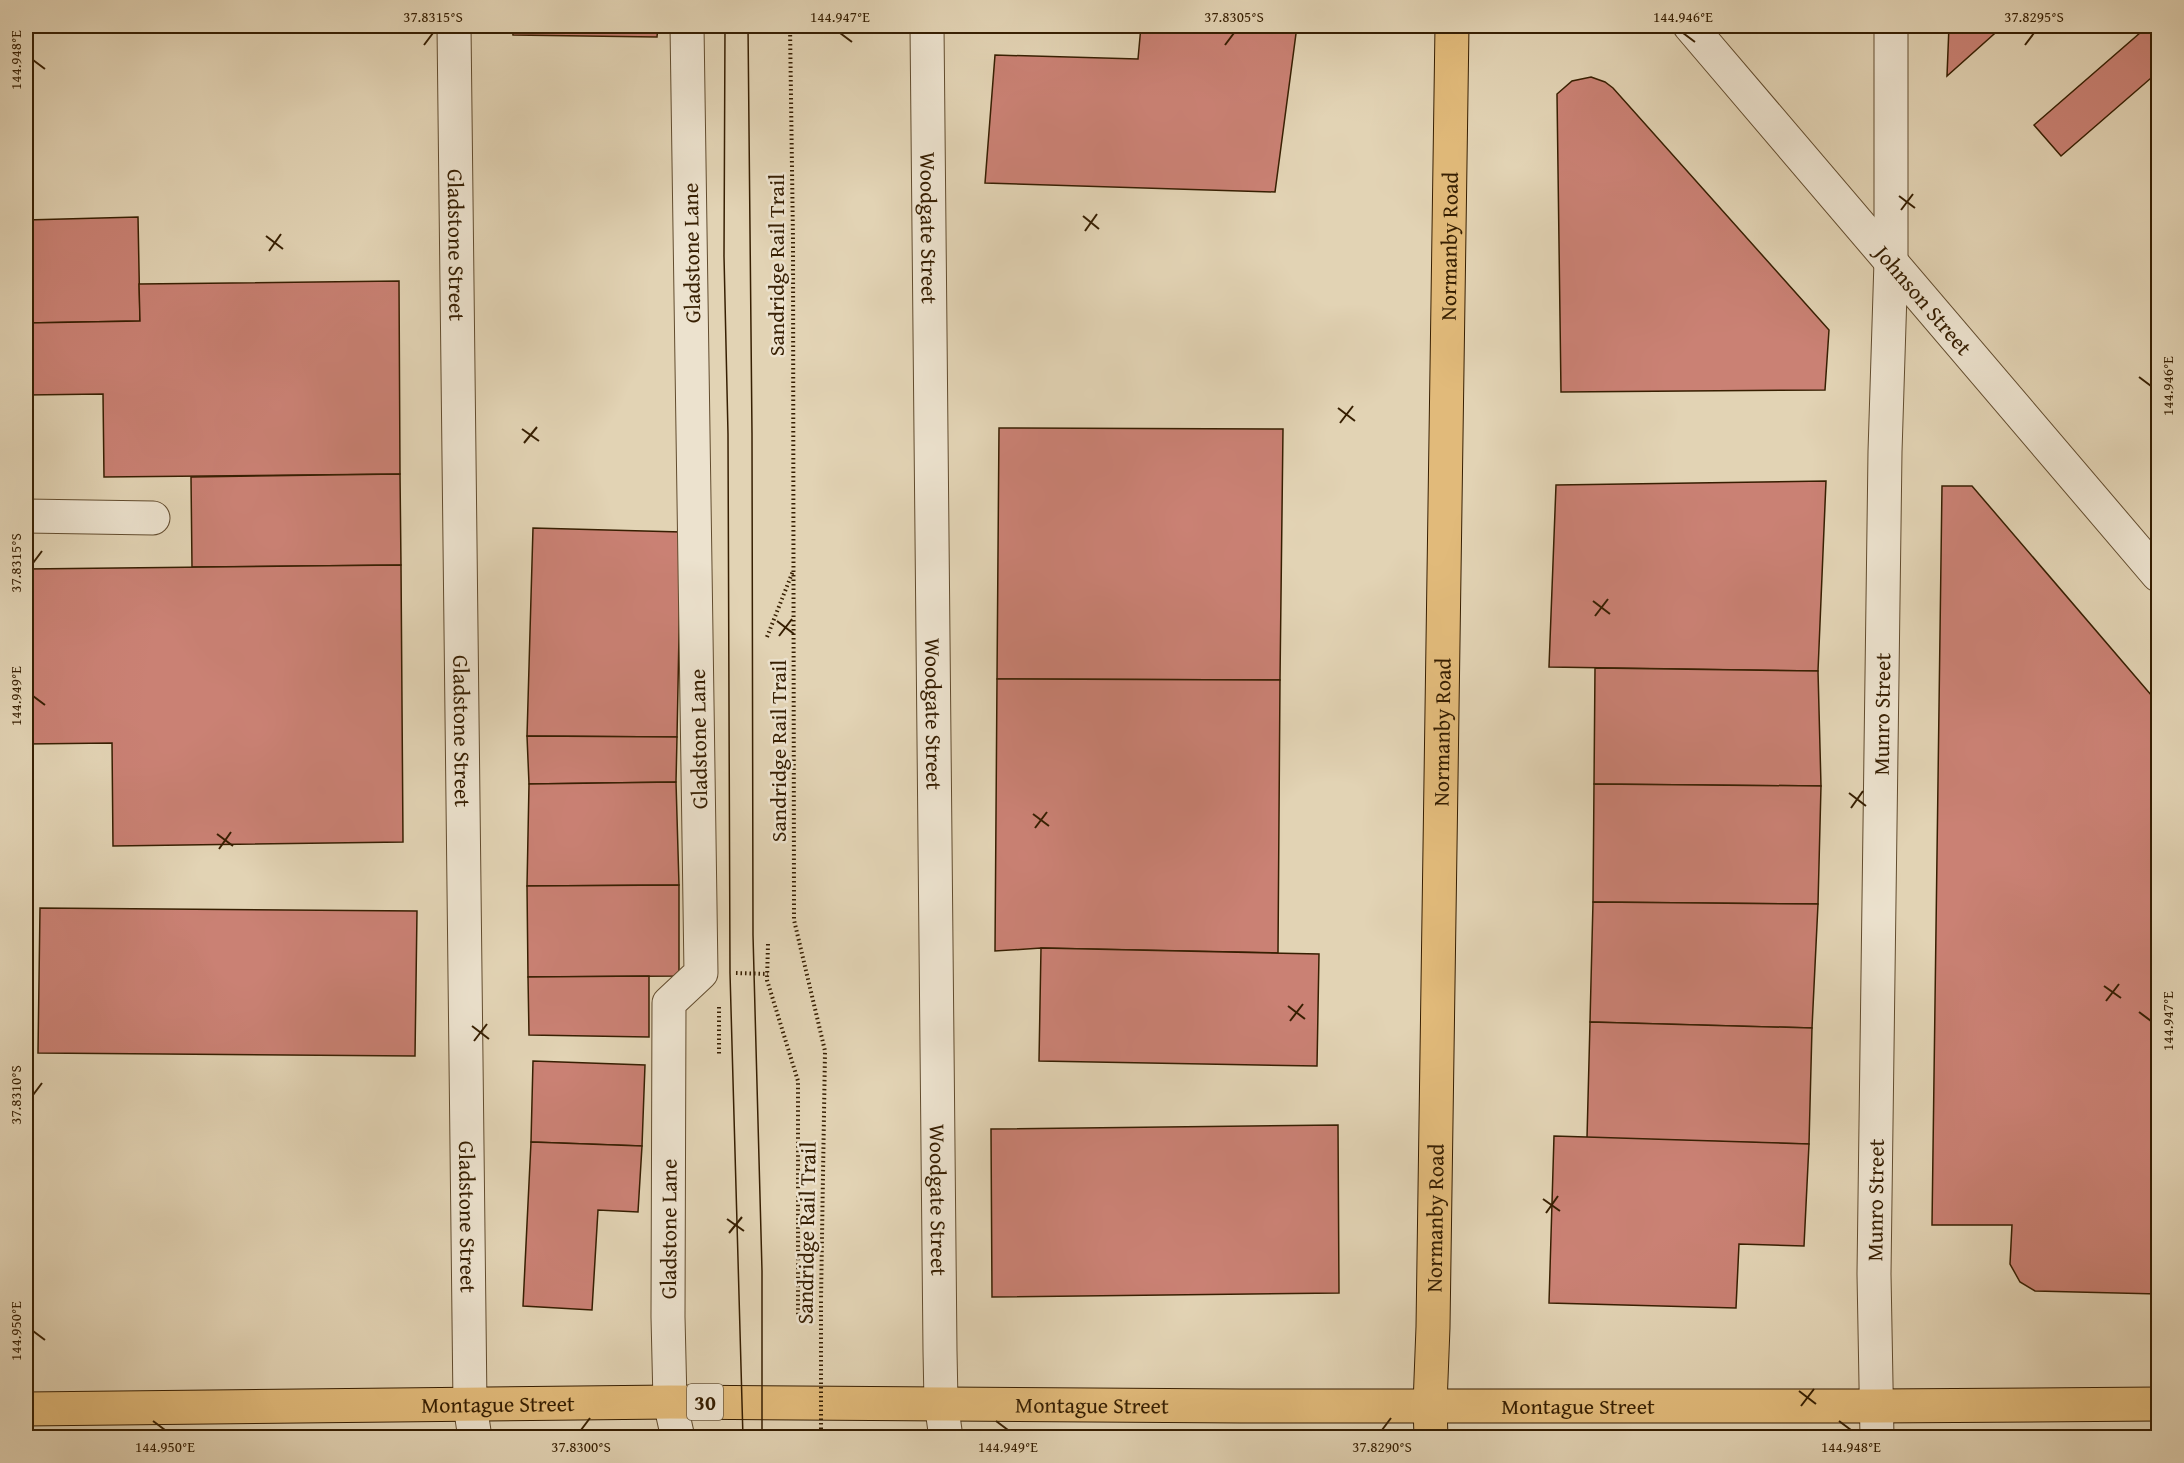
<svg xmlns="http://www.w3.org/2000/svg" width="2184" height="1463" viewBox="0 0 2184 1463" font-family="'Gentium Book Plus',serif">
	<rect width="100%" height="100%" fill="#e2d3b4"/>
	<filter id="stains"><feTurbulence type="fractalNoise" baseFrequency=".00333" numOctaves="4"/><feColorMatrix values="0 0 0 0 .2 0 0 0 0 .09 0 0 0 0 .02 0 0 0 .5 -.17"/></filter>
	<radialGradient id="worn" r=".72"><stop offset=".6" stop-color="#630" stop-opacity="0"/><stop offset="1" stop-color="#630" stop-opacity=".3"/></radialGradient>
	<!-- building -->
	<g fill="#ca8174" stroke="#371f02" stroke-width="1.5">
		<polygon points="512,26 658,26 657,37 513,35"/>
		<polygon points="1141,26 1297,26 1275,192 985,183 995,55 1138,59"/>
		<polygon points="1949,26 2003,26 1947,76"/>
		<polygon points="2148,26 2158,26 2158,72 2061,156 2034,125"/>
		<polygon points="1591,77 1605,82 1613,88 1829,330 1825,390 1561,392 1557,94 1572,81"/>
		<polygon points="138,217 140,321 26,323 26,220"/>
		<polygon points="399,281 400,474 104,477 103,394 26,395 26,323 140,321 139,284"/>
		<polygon points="999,428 1283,429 1280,680 997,679"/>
		<polygon points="400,474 401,565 192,567 191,477"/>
		<polygon points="1826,481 1818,671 1549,667 1556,485"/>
		<polygon points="1942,486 1972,486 2158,703 2158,1294 2035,1291 2020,1282 2010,1264 2012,1225 1932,1225"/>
		<polygon points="533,528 681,532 677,737 527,736"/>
		<polygon points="401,565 403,842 113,846 112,743 26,744 26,569"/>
		<polygon points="1595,668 1818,671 1821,786 1594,784"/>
		<polygon points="997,679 1280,680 1278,953 1041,948 995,951"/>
		<polygon points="527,736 677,737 676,782 529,784"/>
		<polygon points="676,782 679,885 527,886 529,784"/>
		<polygon points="1594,784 1821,786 1818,904 1593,902"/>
		<polygon points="679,885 679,976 528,977 527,886"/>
		<polygon points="1593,902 1818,904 1812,1028 1590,1022"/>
		<polygon points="40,908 417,911 415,1056 38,1053"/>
		<polygon points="1041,948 1319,954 1317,1066 1039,1061"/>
		<polygon points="649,976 649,1037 529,1035 528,977"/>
		<polygon points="1590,1022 1812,1028 1809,1144 1587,1138"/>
		<polygon points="533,1061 645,1065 642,1146 531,1142"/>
		<polygon points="1338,1125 1339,1293 992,1297 991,1129"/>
		<polygon points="1554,1136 1809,1144 1804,1246 1739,1244 1736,1308 1549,1303"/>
		<polygon points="531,1142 642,1146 638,1212 598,1210 592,1310 523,1306"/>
	</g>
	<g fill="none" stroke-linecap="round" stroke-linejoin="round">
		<!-- minor casing -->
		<g stroke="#624c2e" stroke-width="35">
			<g id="minor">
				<path id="s1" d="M454,26L470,1405L475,1438"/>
				<path id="s2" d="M927,26L940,1351L941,1402L946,1438"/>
				<path id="s3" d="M1690,26L2158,575"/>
				<polyline points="26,516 153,518"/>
				<path id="s4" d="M678,1438L670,1402L668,1317L669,1003L701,973L687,26"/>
				<path id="s5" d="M1877,1438L1874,1274L1885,452L1891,261V26"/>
			</g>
		</g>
		<!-- major casing -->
		<g stroke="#371f02" stroke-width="35">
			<g id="major">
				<path id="s6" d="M26,1409L670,1402L1241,1406H1876L2158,1404"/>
				<path id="s7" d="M1431,1438L1430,1405L1433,1327L1452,26"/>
			</g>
		</g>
		<!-- path -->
		<g stroke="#371f02" stroke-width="4" stroke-dasharray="1.5 3" stroke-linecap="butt">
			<polyline points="790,26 793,240 794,920 825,1051 821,1299"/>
			<polyline points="767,637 793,571"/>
			<polyline points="768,944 767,980 798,1081 798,1315"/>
			<polyline points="736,973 768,974"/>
			<polyline points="719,1007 719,1054"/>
		</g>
		<!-- minor -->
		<use href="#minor" stroke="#ece2ce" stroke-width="33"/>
		<!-- major -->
		<use href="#major" stroke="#e1ba7a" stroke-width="33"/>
		<!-- tram -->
		<g stroke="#371f02" stroke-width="1.5">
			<polyline points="725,26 724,256 728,434 730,973 743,1438"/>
			<polyline points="748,26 752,433 753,935 762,1271 762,1438"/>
		</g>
		<!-- path-bridge -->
		<polyline stroke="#371f02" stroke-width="4" stroke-dasharray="1.5 3" stroke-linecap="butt" points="821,1438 821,1299"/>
	</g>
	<!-- ticks -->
	<path fill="none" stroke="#371f02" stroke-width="2" d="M840,33L852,42M1683,33L1695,42M424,45L433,33M1225,45L1234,33M2025,45L2034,33M33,60L45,69M1899,196L1915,208M1901,210L1913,194M1083,216L1099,229M1085,231L1097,214M266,236L283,249M269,251L281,234M2139,377L2151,386M1338,408L1355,421M1340,423L1353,406M522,429L539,441M524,443L537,427M33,563L42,551M1593,601L1610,614M1595,616L1608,599M777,621L794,634M779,636L792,619M33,696L45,705M1849,793L1866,806M1851,808L1863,791M1033,814L1049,826M1035,828L1047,812M217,834L233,846M219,849L231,832M2104,986L2121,998M2106,1001L2119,984M1288,1006L1305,1019M2139,1012L2151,1021M1290,1021L1303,1004M472,1026L489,1039M474,1041L487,1024M33,1095L42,1083M1543,1199L1560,1211M1546,1213L1558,1196M727,1219L744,1231M729,1233L742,1217M33,1331L45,1340M1799,1391L1816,1404M1801,1406L1814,1389M153,1421L165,1430M996,1421L1008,1430M1839,1421L1851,1430M581,1430L590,1418M1382,1430L1391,1418"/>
	<g text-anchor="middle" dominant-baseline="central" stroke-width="5" stroke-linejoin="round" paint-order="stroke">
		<!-- shield labels -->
		<rect fill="#ece2ce" stroke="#6d5a3f" stroke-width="1.5" x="687" y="1384" width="36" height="36" rx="4.5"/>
		<g font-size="21" font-weight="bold" fill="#371f02">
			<text x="705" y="1402">30</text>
		</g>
		<!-- street labels -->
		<g font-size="22" fill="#371f02" stroke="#ece2ce">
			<text stroke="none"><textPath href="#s2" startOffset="202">Woodgate Street</textPath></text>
			<text stroke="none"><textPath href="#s1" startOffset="219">Gladstone Street</textPath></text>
			<text stroke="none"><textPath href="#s7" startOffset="1192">Normanby Road</textPath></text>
			<text transform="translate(691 253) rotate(-91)">Gladstone Lane</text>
			<text transform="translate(776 265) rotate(-90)">Sandridge Rail Trail</text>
			<text stroke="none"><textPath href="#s3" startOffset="360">Johnson Street</textPath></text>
			<text stroke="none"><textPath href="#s5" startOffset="724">Munro Street</textPath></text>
			<text stroke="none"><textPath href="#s2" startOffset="688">Woodgate Street</textPath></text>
			<text stroke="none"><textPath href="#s1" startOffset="705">Gladstone Street</textPath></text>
			<text stroke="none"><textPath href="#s7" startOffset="706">Normanby Road</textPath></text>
			<text transform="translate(698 739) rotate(-91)">Gladstone Lane</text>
			<text transform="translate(778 751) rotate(-90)">Sandridge Rail Trail</text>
			<text stroke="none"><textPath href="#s5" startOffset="238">Munro Street</textPath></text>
			<text stroke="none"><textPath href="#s2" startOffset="1174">Woodgate Street</textPath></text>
			<text stroke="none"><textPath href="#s7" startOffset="220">Normanby Road</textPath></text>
			<text stroke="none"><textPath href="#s1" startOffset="1191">Gladstone Street</textPath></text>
			<text stroke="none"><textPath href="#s4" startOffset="210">Gladstone Lane</textPath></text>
			<text transform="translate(806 1233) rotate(-89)">Sandridge Rail Trail</text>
			<text stroke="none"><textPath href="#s6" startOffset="472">Montague Street</textPath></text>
			<text stroke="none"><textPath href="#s6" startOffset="1066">Montague Street</textPath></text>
			<text stroke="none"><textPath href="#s6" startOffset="1552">Montague Street</textPath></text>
		</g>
	</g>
	<!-- margin -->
	<rect width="2184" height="1463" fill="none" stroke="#e2d3b4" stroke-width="66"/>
	<rect x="33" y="33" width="2118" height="1397" fill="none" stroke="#371f02" stroke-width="2"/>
	<g font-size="15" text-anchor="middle" fill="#371f02">
		<text x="433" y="22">37.8315°S</text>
		<text x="840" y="22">144.947°E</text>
		<text x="1234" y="22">37.8305°S</text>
		<text x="1683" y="22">144.946°E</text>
		<text x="2034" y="22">37.8295°S</text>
		<text transform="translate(16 60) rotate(-90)" y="5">144.948°E</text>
		<text transform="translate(2168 386) rotate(-90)" y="5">144.946°E</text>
		<text transform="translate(16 563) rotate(-90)" y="5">37.8315°S</text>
		<text transform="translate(16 696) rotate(-90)" y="5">144.949°E</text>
		<text transform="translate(2168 1021) rotate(-90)" y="5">144.947°E</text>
		<text transform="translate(16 1095) rotate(-90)" y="5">37.8310°S</text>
		<text transform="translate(16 1331) rotate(-90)" y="5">144.950°E</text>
		<text x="165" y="1452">144.950°E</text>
		<text x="581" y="1452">37.8300°S</text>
		<text x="1008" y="1452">144.949°E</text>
		<text x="1382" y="1452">37.8290°S</text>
		<text x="1851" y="1452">144.948°E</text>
	</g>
	<rect width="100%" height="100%" filter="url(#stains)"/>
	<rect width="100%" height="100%" fill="url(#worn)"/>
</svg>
